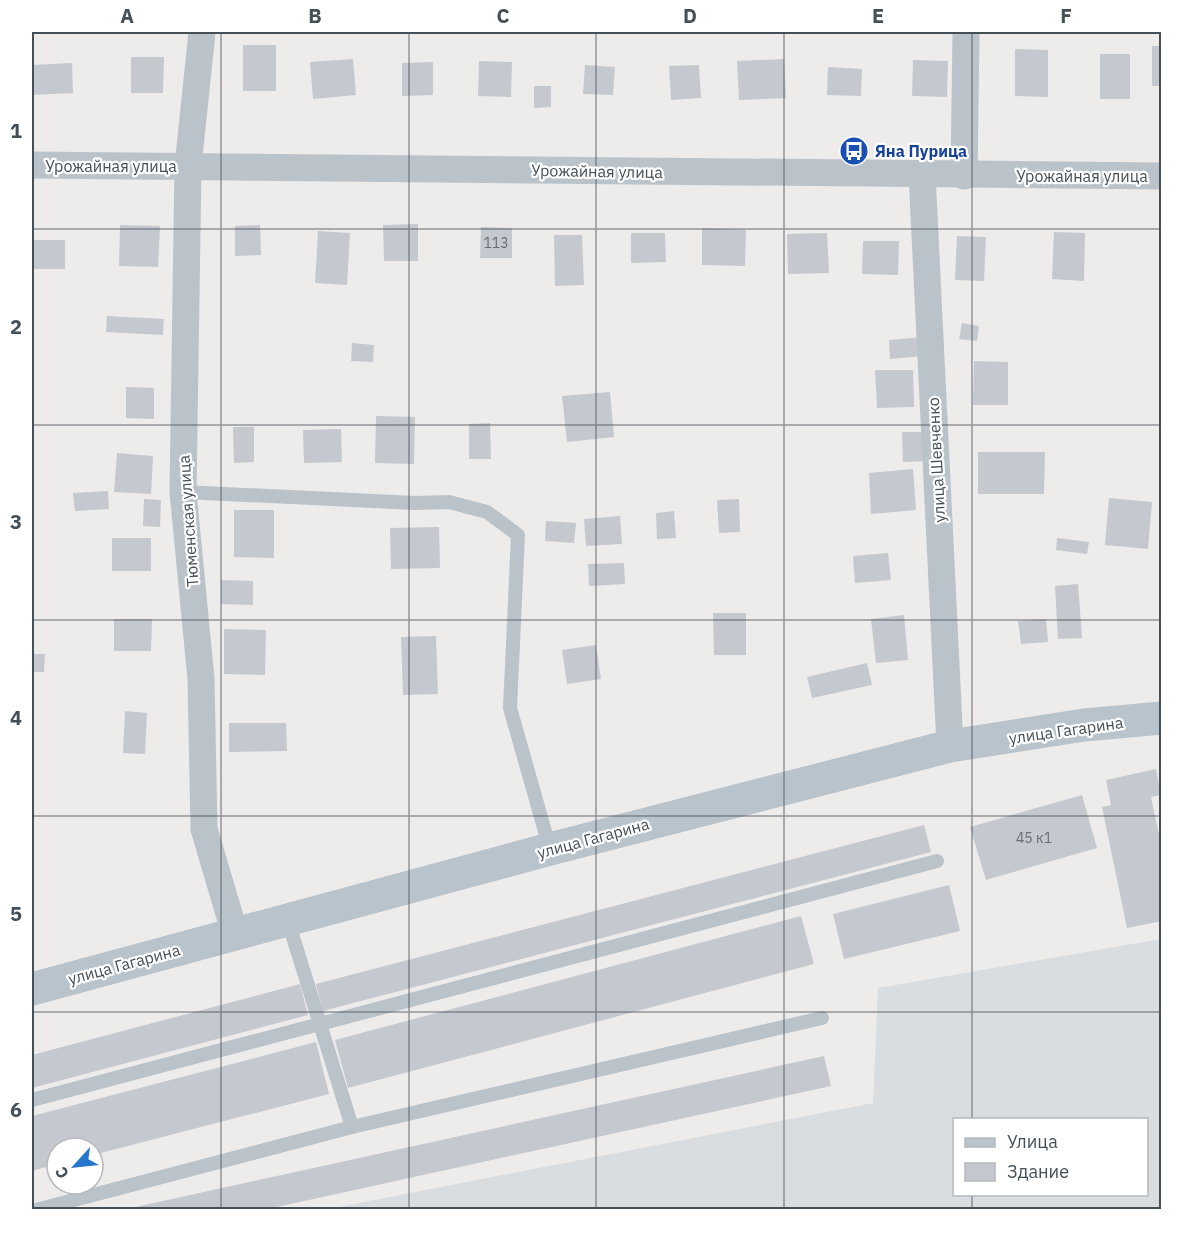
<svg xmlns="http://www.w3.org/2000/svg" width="1193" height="1241" viewBox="0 0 1193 1241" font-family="'IBM Plex Sans',sans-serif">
	<rect width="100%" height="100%" fill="#eeebeb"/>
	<!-- airport -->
	<path fill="#dadde0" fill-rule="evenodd" d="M1161,939V1209H328L873,1103L878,988ZM954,1120H1146V1194H954Z"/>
	<!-- building -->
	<g fill="#c5c8ce">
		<rect x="243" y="45" width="33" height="46"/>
		<rect x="1152" y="46" width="10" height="40"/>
		<polygon points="1015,49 1048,50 1048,97 1015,96"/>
		<rect x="1100" y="54" width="30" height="45"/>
		<polygon points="131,57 164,57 163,93 131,93"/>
		<polygon points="353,59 356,95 313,99 310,62"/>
		<polygon points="784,59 786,98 739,100 737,61"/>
		<polygon points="913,60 948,61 947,97 912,96"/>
		<polygon points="479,61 512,62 511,97 478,96"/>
		<polygon points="433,62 433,95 402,96 402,63"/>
		<polygon points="72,63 73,93 32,95 32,65"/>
		<polygon points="585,65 615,67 613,95 583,94"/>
		<polygon points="699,65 701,98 671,100 669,66"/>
		<polygon points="828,67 862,69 861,96 827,95"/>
		<polygon points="534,86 551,86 551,107 534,108"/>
		<polygon points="418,224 418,261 384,261 383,225"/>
		<polygon points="120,225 160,226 158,267 119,266"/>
		<polygon points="260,225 261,255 235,256 235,226"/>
		<polygon points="481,227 512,228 512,258 480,258"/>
		<polygon points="702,228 746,230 745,266 702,265"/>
		<polygon points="318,231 350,233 347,285 315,283"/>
		<polygon points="1054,232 1085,233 1084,281 1052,279"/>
		<polygon points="631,233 665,233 666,262 631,263"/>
		<polygon points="827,233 829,273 788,274 787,234"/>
		<polygon points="554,235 582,235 584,285 555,286"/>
		<polygon points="957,236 986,237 984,281 955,280"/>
		<rect x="32" y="240" width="33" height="29"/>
		<polygon points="863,241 899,241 898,275 862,274"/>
		<polygon points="107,316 164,319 163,335 106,332"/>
		<polygon points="962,323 979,326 977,341 959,339"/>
		<polygon points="922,337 924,356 890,359 889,340"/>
		<polygon points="352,343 374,345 373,362 351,361"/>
		<polygon points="974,361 1008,362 1008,405 973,405"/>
		<polygon points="875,370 913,370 914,407 877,408"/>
		<polygon points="126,387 154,388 154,419 126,418"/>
		<polygon points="610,392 614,437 567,442 562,396"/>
		<polygon points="376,416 415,417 414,464 375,463"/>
		<polygon points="490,423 491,459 469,459 469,424"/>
		<polygon points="233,427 254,427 254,462 234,463"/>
		<polygon points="341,429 342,462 304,463 303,430"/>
		<polygon points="902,432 927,432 928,461 903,462"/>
		<polygon points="978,452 1045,452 1044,494 978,494"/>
		<polygon points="117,453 153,456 151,494 114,492"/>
		<polygon points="913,469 916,510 871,514 869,473"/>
		<polygon points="108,491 109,509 75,511 73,493"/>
		<polygon points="1109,498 1152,502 1148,549 1105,545"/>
		<polygon points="144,499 161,500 160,527 143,526"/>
		<polygon points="739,499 740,532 719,533 717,500"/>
		<polygon points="234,510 274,510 274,558 234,557"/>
		<polygon points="674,511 676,538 657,539 656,513"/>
		<polygon points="620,516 622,544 586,546 584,519"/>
		<polygon points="546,521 576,523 574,543 545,541"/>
		<polygon points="439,527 440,568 391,569 390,528"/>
		<rect x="112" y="538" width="39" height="33"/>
		<polygon points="1057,538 1089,542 1087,554 1056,550"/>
		<polygon points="888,553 891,580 855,583 853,556"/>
		<polygon points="624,563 625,584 589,586 588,564"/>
		<polygon points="221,580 253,581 253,605 221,604"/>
		<polygon points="1078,584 1082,638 1058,639 1055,586"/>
		<polygon points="713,613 746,613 746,655 714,655"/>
		<polygon points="904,615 908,660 876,663 871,619"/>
		<polygon points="114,619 152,619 151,651 114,651"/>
		<polygon points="1046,619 1048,642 1021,644 1018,621"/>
		<polygon points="224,629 266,630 265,675 224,674"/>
		<polygon points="436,636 438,694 403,695 401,637"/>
		<polygon points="596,645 601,679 567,684 562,650"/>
		<polygon points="32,654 45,654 44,672 32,672"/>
		<polygon points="867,663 872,685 812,698 807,677"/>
		<polygon points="125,711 147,713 145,754 123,753"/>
		<polygon points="229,723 286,723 287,751 229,752"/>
		<polygon points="1156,769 1161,795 1151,797 1162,849 1162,921 1127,928 1102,807 1111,805 1106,780"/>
		<polygon points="1082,795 1097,848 986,880 970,827"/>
		<polygon points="924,825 931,852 323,1011 316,984"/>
		<polygon points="949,885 960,931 844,959 833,914"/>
		<polygon points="801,916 814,964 348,1088 335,1040"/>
		<polygon points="300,984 308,1015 32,1088 32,1055"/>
		<polygon points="316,1042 329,1094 93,1155 93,1148 57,1148 57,1164 32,1171 32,1116"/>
		<polygon points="824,1056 831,1086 263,1210 122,1210"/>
	</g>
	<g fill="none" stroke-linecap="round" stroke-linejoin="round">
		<!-- service -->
		<g stroke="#bac3ca" stroke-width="14">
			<polyline points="183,492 415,503 449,502 487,512 518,535 510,708 550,849"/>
			<polyline points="288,921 352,1127"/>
			<polyline points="32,1100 937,861"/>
			<polyline points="36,1210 352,1127 822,1018"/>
		</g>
		<!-- minor -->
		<g stroke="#bac3ca" stroke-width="27">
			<polyline points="202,32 188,166 183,492 201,679 204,829 235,934"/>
			<polyline points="32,165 1162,176"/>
			<polyline points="922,174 950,746"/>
			<polyline points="964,176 966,32"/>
		</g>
		<!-- secondary -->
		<polyline stroke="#b8c3cc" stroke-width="33" points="32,989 550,849 950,746 1084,725 1162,718"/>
	</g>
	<!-- grid -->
	<path fill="none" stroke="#454f57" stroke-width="1.5" stroke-opacity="0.55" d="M221,32V1210M409,32V1210M596,32V1210M784,32V1210M972,32V1120M32,229H1162M32,425H1162M32,620H1162M32,816H1162M32,1012H1162M972,1194V1210"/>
	<!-- icons -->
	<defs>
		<g id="bus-disc" transform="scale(1.5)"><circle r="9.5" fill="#1a4fb4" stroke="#fff"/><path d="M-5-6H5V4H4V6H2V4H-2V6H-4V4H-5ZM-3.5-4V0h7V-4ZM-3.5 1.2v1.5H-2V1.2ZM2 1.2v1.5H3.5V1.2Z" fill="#fff"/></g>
	</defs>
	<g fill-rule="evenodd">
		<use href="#bus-disc" x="854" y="151"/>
	</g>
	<g text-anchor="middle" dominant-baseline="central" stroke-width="4.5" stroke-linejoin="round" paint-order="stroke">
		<!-- number labels -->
		<g font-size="14" fill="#656d75">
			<text x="496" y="243">113</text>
			<text x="1034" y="838">45 к1</text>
		</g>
		<!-- transit labels -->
		<g font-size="16" font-weight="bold" fill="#164399" stroke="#fff" text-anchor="start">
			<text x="875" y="151">Яна Пурица</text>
		</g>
		<!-- street labels -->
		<g font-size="16" fill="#454f57" stroke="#fff">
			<text x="111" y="166">Урожайная улица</text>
			<text transform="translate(597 171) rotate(1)">Урожайная улица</text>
			<text x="1082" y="176">Урожайная улица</text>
			<text transform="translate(936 460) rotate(-93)">улица Шевченко</text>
			<text transform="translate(188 521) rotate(-94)">Тюменская улица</text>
			<text transform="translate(1066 730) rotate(-8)">улица Гагарина</text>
			<text transform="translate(593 838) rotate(-15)">улица Гагарина</text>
			<text transform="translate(124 964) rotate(-15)">улица Гагарина</text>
		</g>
	</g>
	<!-- border -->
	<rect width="1193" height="1241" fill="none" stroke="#ffffff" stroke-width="66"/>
	<!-- legend -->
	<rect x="953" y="1118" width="195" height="78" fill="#ffffff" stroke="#b5b9bc" stroke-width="1.5"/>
	<rect x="965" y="1138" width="30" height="9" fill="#b8c3cc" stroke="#b5b9bc" stroke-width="1.5"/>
	<text x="1007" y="1148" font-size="18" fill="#454f57">Улица</text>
	<rect x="965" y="1163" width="30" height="18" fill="#c5c8ce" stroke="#b5b9bc" stroke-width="1.5"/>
	<text x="1007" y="1178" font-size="18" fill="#454f57">Здание</text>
	<!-- north arrow -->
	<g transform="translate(75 1166) rotate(243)"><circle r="28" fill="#ffffff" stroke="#b5b9bc" stroke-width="1.5"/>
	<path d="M0-4.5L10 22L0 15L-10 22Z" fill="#2577ce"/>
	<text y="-9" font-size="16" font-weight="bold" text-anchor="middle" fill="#454f57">С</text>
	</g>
	<rect x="33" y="33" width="1127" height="1175" fill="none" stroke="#454f57" stroke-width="2"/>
	<g font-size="20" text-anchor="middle" font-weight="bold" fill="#454f57">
		<text x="127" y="23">A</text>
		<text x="315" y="23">B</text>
		<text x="503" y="23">C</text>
		<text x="690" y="23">D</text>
		<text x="878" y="23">E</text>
		<text x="1066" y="23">F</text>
		<text x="16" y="138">1</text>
		<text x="16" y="334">2</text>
		<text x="16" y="529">3</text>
		<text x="16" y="725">4</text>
		<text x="16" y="921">5</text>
		<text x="16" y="1117">6</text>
	</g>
</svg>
